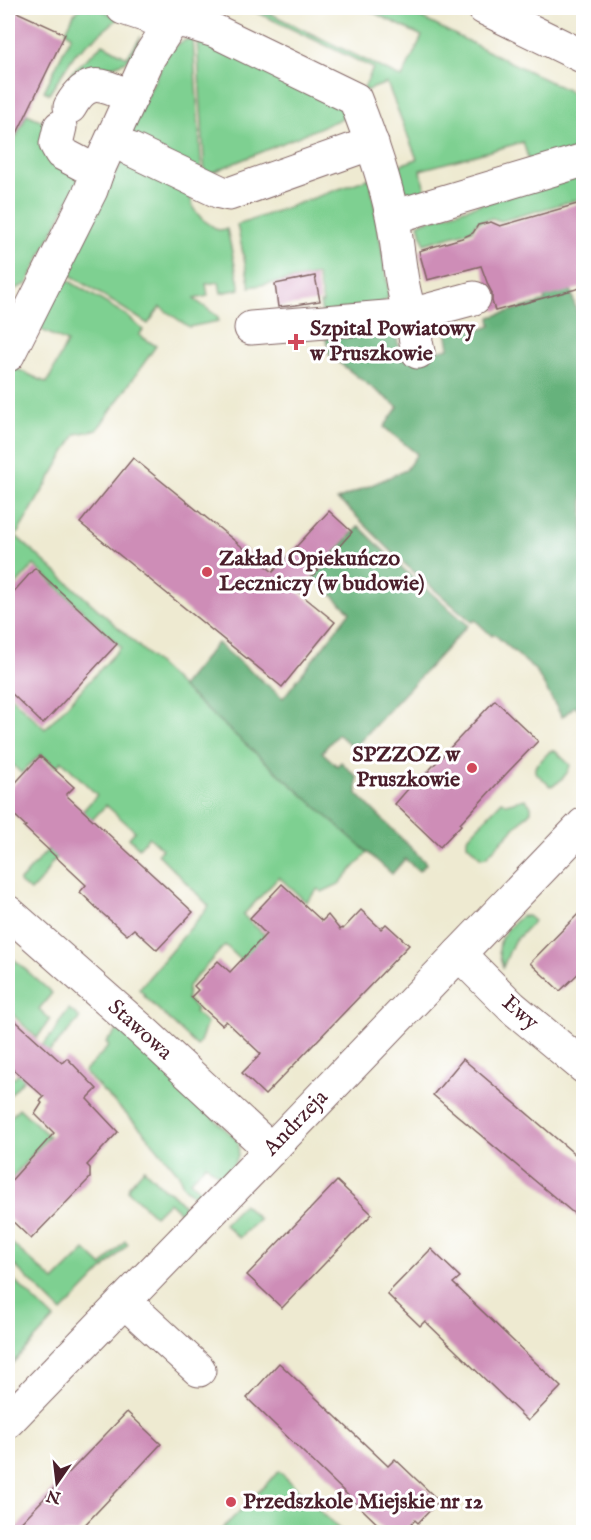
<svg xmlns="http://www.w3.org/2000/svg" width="591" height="1540" viewBox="0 0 591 1540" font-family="'IM FELL English',serif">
	<rect width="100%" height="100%" fill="#fff"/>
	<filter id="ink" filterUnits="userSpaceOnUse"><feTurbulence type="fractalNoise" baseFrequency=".0167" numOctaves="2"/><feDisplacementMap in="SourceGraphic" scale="12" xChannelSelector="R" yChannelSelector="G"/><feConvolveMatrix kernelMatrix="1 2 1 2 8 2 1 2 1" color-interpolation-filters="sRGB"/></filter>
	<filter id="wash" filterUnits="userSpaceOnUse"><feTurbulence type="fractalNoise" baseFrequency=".008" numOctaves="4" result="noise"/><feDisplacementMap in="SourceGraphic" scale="24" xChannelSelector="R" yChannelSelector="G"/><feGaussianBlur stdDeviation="1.35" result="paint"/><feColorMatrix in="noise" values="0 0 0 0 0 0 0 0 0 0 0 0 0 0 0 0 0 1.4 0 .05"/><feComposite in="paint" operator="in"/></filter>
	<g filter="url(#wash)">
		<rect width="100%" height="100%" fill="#eeead1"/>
		<!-- green -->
		<g fill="#7ed091" stroke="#64785e" stroke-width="1.5">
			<polygon points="81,8 98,8 119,18 75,54 49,94 44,91 71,36 66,31 74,14"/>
			<path d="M248,8H259L402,78L422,36L364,8H401L583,98V148L530,164L523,142L420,170L426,193C404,197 400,185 394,167L417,159L387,83L365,91L364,88L373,68Z"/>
			<path d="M140,38C139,65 112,64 94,73C81,79 70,90 58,97L72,72L103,44L127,57Z"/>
			<path d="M193,38L202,176L126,139L167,55C174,47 181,40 193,38Z"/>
			<polygon points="197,38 351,111 348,116 208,174 205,177"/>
			<polygon points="27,114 51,125 80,177 27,284 8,292 8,155"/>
			<polygon points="125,154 189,191 193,208 202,219 218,230 227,229 240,289 221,293 219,282 206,284 208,296 194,299 217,316 219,321 189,327 160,307 148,324 67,273"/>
			<polygon points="583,173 583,198 501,221 492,218 476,223 472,230 424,244 419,223"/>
			<polygon points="370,178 389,293 387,299 381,303 322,313 320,303 323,303 317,275 250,287 237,225"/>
			<polygon points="59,275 126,315 143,330 139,335 156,346 97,430 76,434 16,536 130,638 188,693 368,852 339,884 322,892 318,889 306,902 279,877 243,915 302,970 279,995 225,945 188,986 187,999 197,1009 195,1012 207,1023 199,1044 197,1046 143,995 144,994 139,989 209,906 158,854 162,849 149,837 139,848 129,838 135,831 106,805 51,864 43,878 31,891 19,882 97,795 62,761 56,767 41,754 21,773 13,765 8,770 8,694 45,729 121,647 34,565 8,594 8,378 13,367 47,383 67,342 33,326"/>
			<path d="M550,751H555L570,765C569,773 558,785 550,786L535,772V767Z"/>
			<polygon points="525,799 531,806 531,811 486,857 481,858 467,844 467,838 502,801 506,804"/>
			<path d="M521,916H528L534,921L513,943L503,967C493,942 503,932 521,916Z"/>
			<polygon points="8,954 52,993 39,1009 50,1019 37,1038 8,1010"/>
			<polygon points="69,1009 80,1018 8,1097 8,1074 13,1079 56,1030 60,1021"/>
			<path d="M119,1029L238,1141C241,1159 235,1163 223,1175H219L206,1164L190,1181L205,1195L202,1197C189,1195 181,1186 179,1174L143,1131L84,1072L109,1046L106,1042Z"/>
			<polygon points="19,1108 49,1136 8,1182 8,1120"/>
			<polygon points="144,1169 164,1189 171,1192 184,1205 184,1216 169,1202 155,1216 128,1191 129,1186"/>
			<polygon points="243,1204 259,1219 239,1238 224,1224"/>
			<polygon points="8,1240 54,1281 85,1250 102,1266 125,1241 128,1244 62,1312 12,1263 13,1262 8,1256"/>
			<polygon points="8,1274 54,1319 8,1368"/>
			<polygon points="279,1471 342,1532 219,1532"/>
		</g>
		<!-- forest -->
		<g fill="#66b27b" stroke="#586853" stroke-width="1.5">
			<polygon points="560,250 583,335 583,714 575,706 562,717 536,671 494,634 492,636 475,620 472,622 399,559 347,507 337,500 406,470 417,454 384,427 398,407 330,356 325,336 395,326 401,360 449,348 446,330 467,325 473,332 491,326 490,317 545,301 533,257"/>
			<polygon points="359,526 393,560 468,625 354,748 338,734 322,752 337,766 341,762 357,777 357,794 424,861 426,864 419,871 405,859 392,874 181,687 217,643 283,698 350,612 313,577"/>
		</g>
		<g id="blocks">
			<!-- building -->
			<g fill="#ce8db7">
				<polygon points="8,8 65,34 8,152"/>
				<polygon points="584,202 584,287 495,311 492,301 492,293 488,285 481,266 427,280 419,251 462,238 473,233 478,225 491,222 500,226"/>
				<polygon points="315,276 320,301 296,305 278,307 275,284"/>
				<polygon points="133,458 273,572 329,511 352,532 298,592 335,622 282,687 80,523"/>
				<polygon points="35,568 117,644 43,724 8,690 8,598"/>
				<polygon points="495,700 538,741 507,773 460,824 461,825 440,847 395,804 415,781 417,783"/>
				<polygon points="40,756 74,787 66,795 193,912 157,950 134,929 127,935 103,914 80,892 86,885 24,827 26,826 8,809 8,791"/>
				<polygon points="282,884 322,921 328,915 340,930 342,928 343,929 361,910 381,929 386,924 409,945 265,1095 242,1073 261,1054 226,1021 222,1025 191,997 198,990 194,986 218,961 230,972 266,934 250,918"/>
				<polygon points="584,908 584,968 560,991 530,963"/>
				<polygon points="8,1014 62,1063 67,1058 97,1089 87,1099 118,1132 87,1165 90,1168 90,1178 31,1239 8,1217 8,1184 54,1133 35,1114 42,1103 40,1101 44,1097 8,1065"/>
				<polygon points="463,1059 584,1162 584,1222 433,1095"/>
				<polygon points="337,1181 372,1214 282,1308 247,1275"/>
				<polygon points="431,1249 460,1277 453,1283 561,1387 528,1421 425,1321 420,1326 387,1294"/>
				<polygon points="279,1363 388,1466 395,1459 439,1501 418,1523 415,1520 403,1533 387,1533 247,1398"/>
				<polygon points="127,1412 161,1444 134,1473 77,1533 11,1533"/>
			</g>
		</g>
	</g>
	<g filter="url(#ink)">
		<use href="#blocks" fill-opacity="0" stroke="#836665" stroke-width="1.5"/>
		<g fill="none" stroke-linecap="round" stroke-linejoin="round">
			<!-- minor casing -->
			<g stroke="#836665" stroke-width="35">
				<g id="minor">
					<path d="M123,8L150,17L161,19L186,22L215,31L355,99C370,137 384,175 392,215C399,248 399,283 411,315L251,328"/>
					<polyline points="484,8 584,57"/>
					<path d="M70,107C88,75 103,85 131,97"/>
					<polyline points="60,127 56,144 61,153 97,172"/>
					<polyline points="130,149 220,192 229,194 372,143"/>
					<polyline points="393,217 584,160"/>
					<polyline points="418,352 411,315 474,298"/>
					<polyline points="8,355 91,190 97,172 149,57 181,8"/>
					<polyline points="8,912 145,1033 271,1150"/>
					<polyline points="459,954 512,1007 584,1067"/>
					<polyline points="124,1301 199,1370"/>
					<polyline points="8,1421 207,1216 584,824"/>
				</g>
			</g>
			<!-- minor -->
			<use href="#minor" stroke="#fff" stroke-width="33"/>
		</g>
	</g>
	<!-- markers -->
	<g fill="#d1495b" stroke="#fff" stroke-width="2">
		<path d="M293 333h6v6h6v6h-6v6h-6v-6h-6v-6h6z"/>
		<circle cx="207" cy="572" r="6"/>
		<circle cx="472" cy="768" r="6"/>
		<circle cx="231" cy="1502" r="6"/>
	</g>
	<g text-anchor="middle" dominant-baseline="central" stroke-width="6" stroke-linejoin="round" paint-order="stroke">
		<!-- poi labels -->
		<g font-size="22" font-weight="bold" fill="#4a1f2b" stroke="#fff" text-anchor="start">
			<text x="310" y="329">Szpital Powiatowy<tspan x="310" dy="25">w Pruszkowie</tspan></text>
			<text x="219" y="559">Zakład Opiekuńczo<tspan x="219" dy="25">Leczniczy (w budowie)</tspan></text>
			<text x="460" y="755" text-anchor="end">SPZZOZ w<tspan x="460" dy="25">Pruszkowie</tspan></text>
			<text x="243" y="1502">Przedszkole Miejskie nr 12</text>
		</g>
		<!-- street labels -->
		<g font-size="22" fill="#4a1f2b" stroke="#fff">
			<text transform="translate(520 1013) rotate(41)">Ewy</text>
			<text transform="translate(140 1030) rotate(42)">Stawowa</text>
			<text transform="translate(296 1123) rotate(-46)">Andrzeja</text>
		</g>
	</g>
	<!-- margin -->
	<rect width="591" height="1540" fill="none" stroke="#fff" stroke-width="30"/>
	<!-- north arrow -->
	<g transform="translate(57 1483) rotate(194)" stroke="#ffffff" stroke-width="4.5" paint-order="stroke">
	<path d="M0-4.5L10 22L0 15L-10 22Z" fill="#4a1f2b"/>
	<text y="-9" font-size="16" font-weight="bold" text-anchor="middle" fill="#4a1f2b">N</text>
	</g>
</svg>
